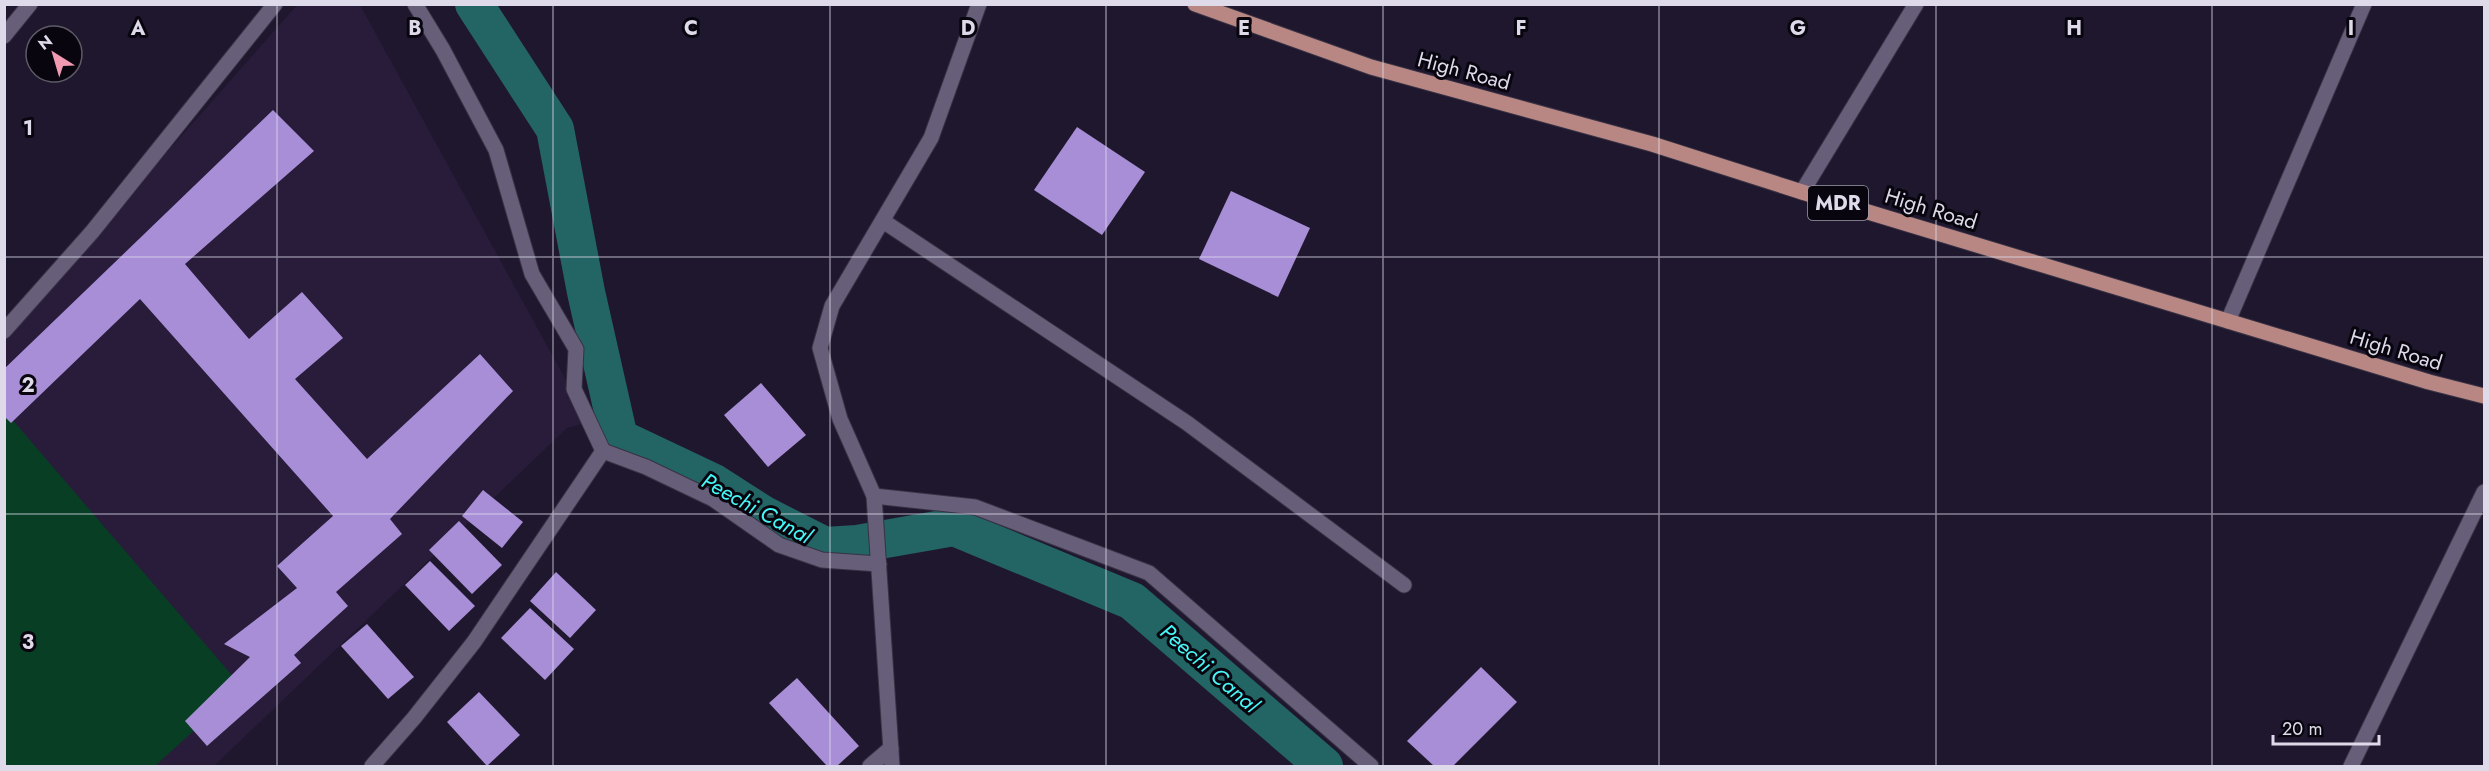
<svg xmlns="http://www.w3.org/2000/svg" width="2489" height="771" viewBox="0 0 2489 771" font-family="Jost,sans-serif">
	<rect width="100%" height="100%" fill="#1f172e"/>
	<!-- built -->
	<polygon fill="#281c3a" points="297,5 360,5 589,422 567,428 214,766 5,766 5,336"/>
	<!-- green -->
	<polygon fill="#073e24" points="4,410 242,687 155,766 5,766"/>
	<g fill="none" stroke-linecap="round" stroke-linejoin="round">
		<!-- canal -->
		<polyline stroke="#236464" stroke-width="38" points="474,4 555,129 586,292 619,438 714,483 764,515 825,546 857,544 954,527 1132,601 1324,766"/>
	</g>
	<!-- building -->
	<g fill="#a88ed6">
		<polygon points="273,110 314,151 185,264 249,339 302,292 343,338 295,379 367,459 480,354 513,391 390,519 402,534 336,592 348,606 294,655 301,663 207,746 185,721 250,657 224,644 297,588 277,566 333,516 140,299 11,423 4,416 4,369"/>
		<polygon points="1077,127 1145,172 1102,235 1034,190"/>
		<polygon points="1231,191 1310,228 1278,297 1199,259"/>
		<polygon points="761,383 806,435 768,467 724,415"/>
		<polygon points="483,490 523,522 502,548 462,516"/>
		<polygon points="459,521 502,565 472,594 429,550"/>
		<polygon points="430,561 475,606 449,631 405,585"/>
		<polygon points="556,572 596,610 570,638 530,601"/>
		<polygon points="530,608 574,649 545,680 501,638"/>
		<polygon points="367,624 414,677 388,699 341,646"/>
		<polygon points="1481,667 1517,702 1453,766 1434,766 1407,741"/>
		<polygon points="797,678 859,746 837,766 827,766 769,703"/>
		<polygon points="479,692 520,735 487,766 447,722"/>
	</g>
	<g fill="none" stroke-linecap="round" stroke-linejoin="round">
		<!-- minor casing -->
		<g stroke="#383244" stroke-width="17">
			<g id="minor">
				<polyline points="4,36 30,4"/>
				<polyline points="1802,192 1916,4"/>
				<polyline points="883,221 1187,423 1404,585"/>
				<polyline points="2228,321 2364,4"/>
				<polyline points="4,331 92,232 275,4"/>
				<polyline points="603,451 646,467 713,499 779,545 822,560 879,564"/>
				<polyline points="874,496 975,507 1149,573 1371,766"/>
				<polyline points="372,766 414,718 474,642 603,451 574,389 576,349 532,274 496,150 443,50 415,4"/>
				<polyline points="870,766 891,748"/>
				<polyline points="2351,766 2484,492"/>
			</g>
		</g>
		<!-- tertiary casing -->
		<g stroke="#383244" stroke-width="17">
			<polyline id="tertiary" points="892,766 874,496 840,419 820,348 832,306 931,138 979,4"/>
		</g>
		<!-- primary casing -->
		<g stroke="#383244" stroke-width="17">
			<polyline id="primary" points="1195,4 1371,67 1652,144 1802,192 2429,382 2484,396"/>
		</g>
		<!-- minor -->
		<use href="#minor" stroke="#675e7a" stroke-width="15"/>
		<!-- tertiary -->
		<use href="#tertiary" stroke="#675e7a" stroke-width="15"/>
		<!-- primary -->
		<use href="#primary" stroke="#b98783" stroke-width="15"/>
	</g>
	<!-- grid -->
	<path fill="none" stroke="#dfdaea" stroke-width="1.5" stroke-opacity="0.55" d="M277,4V766M553,4V766M830,4V766M1106,4V766M1383,4V766M1659,4V766M1936,4V766M2212,4V766M4,257H2484M4,514H2484"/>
	<g text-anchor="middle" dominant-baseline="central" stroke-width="6" stroke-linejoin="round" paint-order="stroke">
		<!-- shield labels -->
		<rect fill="#08050e" stroke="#9e9aa8" stroke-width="1.5" x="1808" y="186" width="60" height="34" rx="4.5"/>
		<g font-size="20" font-weight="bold" fill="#dfdaea">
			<text x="1838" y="203">MDR</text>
		</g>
		<!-- street labels -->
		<g font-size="21" fill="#dfdaea" stroke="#08050e">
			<text transform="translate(1464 71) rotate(15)">High Road</text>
			<text transform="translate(1931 209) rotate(17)">High Road</text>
			<text transform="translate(2396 350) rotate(17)">High Road</text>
		</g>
		<!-- water labels -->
		<g font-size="22" font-style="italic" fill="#47f7f7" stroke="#08050e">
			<text transform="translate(757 508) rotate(29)">Peechi Canal</text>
			<text transform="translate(1210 668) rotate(41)">Peechi Canal</text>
		</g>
	</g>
	<g font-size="20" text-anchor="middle" font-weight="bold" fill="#dfdaea" stroke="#08050e" stroke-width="6" stroke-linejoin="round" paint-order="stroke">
		<text x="138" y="35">A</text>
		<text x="415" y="35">B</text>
		<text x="691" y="35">C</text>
		<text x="968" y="35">D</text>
		<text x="1244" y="35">E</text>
		<text x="1521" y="35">F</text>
		<text x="1798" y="35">G</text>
		<text x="2074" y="35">H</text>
		<text x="2351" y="35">I</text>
		<text x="28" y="135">1</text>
		<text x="28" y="392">2</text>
		<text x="28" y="649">3</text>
	</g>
	<!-- border -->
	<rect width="2489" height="771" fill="none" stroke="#dfdaea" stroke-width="12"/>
	<!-- north arrow -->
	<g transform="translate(54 54) rotate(323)"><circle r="28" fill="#08050e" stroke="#5e5a66" stroke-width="1.5"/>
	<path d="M0-4.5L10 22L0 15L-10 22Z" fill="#f19ab1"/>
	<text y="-9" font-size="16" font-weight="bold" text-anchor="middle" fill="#dfdaea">N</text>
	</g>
	<!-- scale -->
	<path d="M2273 735v9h106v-9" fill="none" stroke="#dfdaea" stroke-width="3"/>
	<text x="2282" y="735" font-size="18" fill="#dfdaea" stroke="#08050e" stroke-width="4.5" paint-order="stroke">20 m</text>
</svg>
